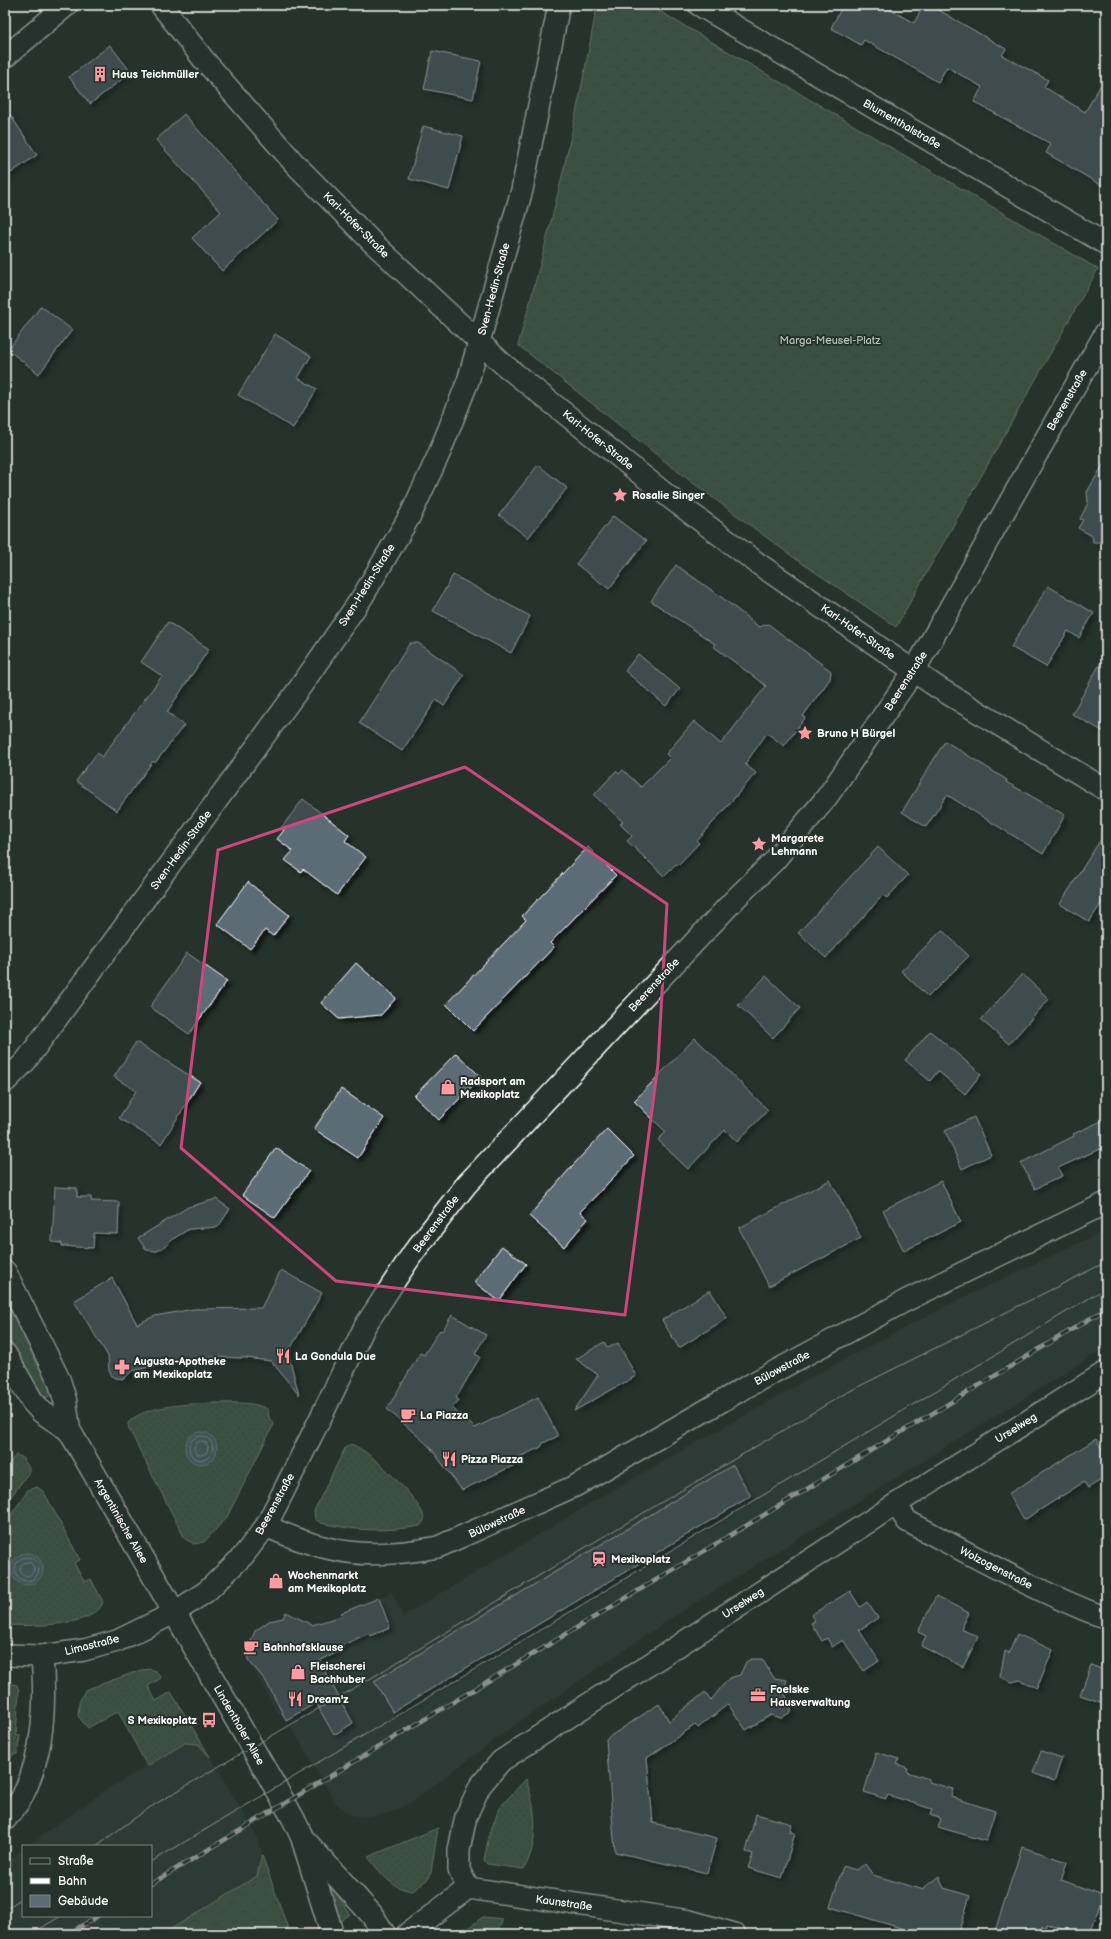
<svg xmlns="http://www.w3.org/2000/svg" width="1111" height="1939" viewBox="0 0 1111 1939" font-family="'Balsamiq Sans',sans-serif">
	<defs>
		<pattern id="grass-dots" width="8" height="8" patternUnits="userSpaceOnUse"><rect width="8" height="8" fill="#57735b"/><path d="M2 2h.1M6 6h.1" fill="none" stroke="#505a51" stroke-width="1.8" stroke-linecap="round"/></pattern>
		<pattern id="forest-crowns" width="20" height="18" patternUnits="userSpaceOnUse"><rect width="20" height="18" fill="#57735b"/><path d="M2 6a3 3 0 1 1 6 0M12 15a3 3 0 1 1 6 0" fill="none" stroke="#505a51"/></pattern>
		<pattern id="water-waves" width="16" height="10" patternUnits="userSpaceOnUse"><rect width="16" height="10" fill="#647e86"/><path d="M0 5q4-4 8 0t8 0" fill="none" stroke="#586569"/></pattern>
		<filter id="shadow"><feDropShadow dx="3.5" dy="3.5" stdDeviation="2" flood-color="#0009"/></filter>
	</defs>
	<rect width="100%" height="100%" fill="#26332d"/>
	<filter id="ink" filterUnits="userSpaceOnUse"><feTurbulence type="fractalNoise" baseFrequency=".025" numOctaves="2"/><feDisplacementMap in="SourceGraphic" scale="8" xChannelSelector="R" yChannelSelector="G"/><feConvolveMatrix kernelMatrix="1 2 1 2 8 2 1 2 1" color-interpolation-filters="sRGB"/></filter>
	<g filter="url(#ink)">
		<!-- built -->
		<g fill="#364443">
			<polygon points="1106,1230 1106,1347 674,1616 509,1729 413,1801 389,1813 362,1817 353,1815 344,1811 333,1799 284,1714 279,1715 248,1660 284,1615 292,1615 304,1620 304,1624 322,1623 392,1592 403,1616 618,1487 835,1364 958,1300"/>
			<polygon points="185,1743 198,1744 210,1757 253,1829 261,1848 262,1855 257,1876 163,1934 5,1934 5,1863 23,1849 23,1916 151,1916 151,1846 27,1846 100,1794"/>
		</g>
		<!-- grass -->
		<g fill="url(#grass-dots)" stroke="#abb9ad">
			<polygon points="5,1295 54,1394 43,1399 5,1337"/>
			<path d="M213,1403C227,1403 258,1401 268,1410L269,1418L274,1424L227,1517L204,1542L194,1544L185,1539L129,1429L128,1423C143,1405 190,1404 213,1403Z"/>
			<path d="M350,1444C367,1447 415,1496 422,1512C424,1515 424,1518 424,1521L420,1526C384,1532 357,1531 321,1523L315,1519L314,1511L345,1448Z"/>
			<polygon points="16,1455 22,1457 29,1468 29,1472 5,1505 5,1469"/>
			<path d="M37,1487L44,1492L80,1560L74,1563L85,1582L91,1579L103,1602C96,1628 27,1626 5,1625V1524L28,1490Z"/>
			<polygon points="151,1669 157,1672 161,1678 148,1686 156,1701 171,1692 210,1757 198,1744 185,1743 147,1766 118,1711 88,1728 78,1716 79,1703 85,1690 141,1670"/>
			<polygon points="5,1683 17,1685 19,1691 16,1735 20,1736 17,1754 12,1755 9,1766 5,1767"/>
			<path d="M526,1779C536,1809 540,1840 524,1869L487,1864L484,1860L489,1836L499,1808Z"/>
			<path d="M438,1828L431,1872L429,1878L413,1891C391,1889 381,1873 368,1857Z"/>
			<polygon points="325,1877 350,1914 341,1921 332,1905"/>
			<polygon points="483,1917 503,1919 497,1934 460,1934"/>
		</g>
		<!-- forest -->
		<g fill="url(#forest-crowns)" stroke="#abb9ad">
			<path d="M597,5H649L1098,269L896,627L793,557L681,474L518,345C550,233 577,119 597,5Z"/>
			<polygon points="262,1855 290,1934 163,1934 257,1876"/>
		</g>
		<!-- water -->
		<g fill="url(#water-waves)" stroke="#a2b2b6">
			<circle cx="201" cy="1448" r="16"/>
			<circle cx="27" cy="1569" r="16"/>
		</g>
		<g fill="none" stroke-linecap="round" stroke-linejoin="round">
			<!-- shore -->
			<g stroke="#c1cbcf" stroke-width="1">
				<circle cx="201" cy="1448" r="12"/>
				<circle cx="201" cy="1448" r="7"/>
				<circle cx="27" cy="1569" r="12"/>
				<circle cx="27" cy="1569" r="7"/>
			</g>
		</g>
		<!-- building -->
		<g fill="#5c6c75" stroke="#fff" filter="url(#shadow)">
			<polygon points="843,5 882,5 914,23 924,5 930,5 1006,49 1002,55 1048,80 1044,87 1085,112 1106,76 1106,188 1046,153 1051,144 974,102 982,87 947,67 938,82 864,40 861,45 831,28"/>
			<polygon points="110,45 131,72 90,104 69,77"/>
			<polygon points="432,51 481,61 473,99 424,89"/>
			<polygon points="5,107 37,155 5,177"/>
			<polygon points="184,114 278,220 222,271 192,238 221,212 156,140"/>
			<polygon points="423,126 463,136 449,190 409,179"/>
			<polygon points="41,306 72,330 39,374 8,350"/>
			<polygon points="275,334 311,356 298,378 317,389 293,428 238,395"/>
			<polygon points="1106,460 1106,542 1093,542 1092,536 1078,528 1083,520 1080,519 1088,503 1087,492"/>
			<polygon points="538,465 567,488 528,538 499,515"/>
			<polygon points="613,516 646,541 609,589 576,564"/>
			<polygon points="676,565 720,596 759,627 768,624 831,671 830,679 803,716 805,718 784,746 767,733 745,764 756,773 697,841 699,843 678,865 676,864 664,876 627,841 632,836 620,824 623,822 594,795 616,771 619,774 623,770 641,787 670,758 666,754 694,721 721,744 766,686 713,646 715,644 651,601"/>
			<polygon points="453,575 530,616 511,653 433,611"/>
			<polygon points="1048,586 1094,613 1079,638 1068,631 1046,667 1011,647"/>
			<polygon points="168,622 209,649 167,712 184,725 155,763 153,761 117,811 76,781 97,753 102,757 162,676 141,662"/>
			<polygon points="410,643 418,643 464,675 444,706 436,700 402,751 359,723"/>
			<polygon points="1106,653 1106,733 1072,714"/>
			<polygon points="638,654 680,689 666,706 625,671"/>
			<polygon points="945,741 1007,780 1006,782 1065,815 1043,854 947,795 926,827 902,812"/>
			<polygon points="303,799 349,835 345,841 366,857 337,895 303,869 301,872 285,860 293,851 277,839 284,830 281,828"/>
			<polygon points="1106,831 1106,896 1089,922 1060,904"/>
			<polygon points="588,847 616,875 550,943 554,947 473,1031 446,1004 526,920 522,916"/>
			<polygon points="878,847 908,875 887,898 883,895 826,958 798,933"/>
			<polygon points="248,882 289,915 273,936 265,930 250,949 217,924"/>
			<polygon points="942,930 969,956 928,997 901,971"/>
			<polygon points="187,953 227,981 189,1034 150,1007"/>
			<polygon points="356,963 396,998 381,1015 339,1019 321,1003"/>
			<polygon points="1022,974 1049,999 1009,1044 981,1020"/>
			<polygon points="766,976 800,1008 773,1038 738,1005"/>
			<polygon points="930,1031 981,1074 965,1094 938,1071 930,1081 905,1060"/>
			<polygon points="695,1038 768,1110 737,1142 725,1130 688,1169 658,1140 666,1132 634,1101"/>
			<polygon points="136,1042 200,1082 161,1144 119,1118 136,1091 114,1077"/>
			<polygon points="456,1053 481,1077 439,1120 414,1096"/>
			<polygon points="341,1089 384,1118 358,1158 314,1129"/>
			<polygon points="974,1117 991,1155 962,1169 945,1131"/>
			<polygon points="1106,1119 1106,1146 1058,1168 1062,1176 1035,1189 1021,1163 1074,1136 1073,1134"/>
			<polygon points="607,1129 634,1156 580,1212 588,1219 564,1247 529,1216 573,1165"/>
			<polygon points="276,1148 309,1171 275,1218 242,1195"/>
			<polygon points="830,1180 861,1238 769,1286 739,1228"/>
			<polygon points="941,1181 961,1222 904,1251 883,1210"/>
			<polygon points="55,1187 77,1188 77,1197 91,1197 91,1201 119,1202 118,1234 94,1233 93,1248 62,1246 62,1243 52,1242"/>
			<polygon points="216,1199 230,1209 218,1227 189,1229 168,1242 169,1244 157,1251 146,1250 138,1238 188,1207"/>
			<polygon points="502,1246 526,1264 499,1301 474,1282"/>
			<polygon points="281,1270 322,1293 288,1353 299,1395 271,1361 246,1358 213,1357 176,1361 132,1371 124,1379 116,1378 112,1376 109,1371 108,1356 74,1301 112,1278 137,1324 155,1316 194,1309 261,1308"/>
			<polygon points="710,1290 727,1318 679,1348 662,1320"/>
			<polygon points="452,1315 486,1335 475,1354 480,1357 456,1398 459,1400 452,1408 475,1428 538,1397 558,1436 543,1443 541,1447 517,1458 519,1463 462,1490 429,1446 387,1409 420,1353 424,1355 439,1331 443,1330"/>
			<polygon points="604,1342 608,1348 618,1343 636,1376 574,1411 598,1375 576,1359"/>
			<polygon points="1096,1439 1106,1456 1106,1477 1088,1488 1084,1482 1024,1520 1008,1494"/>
			<polygon points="733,1465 751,1496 393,1712 374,1681"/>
			<polygon points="850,1591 860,1607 867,1602 878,1618 859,1630 879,1661 864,1671 843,1640 832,1647 827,1638 822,1641 811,1623 815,1621 811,1615"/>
			<polygon points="936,1596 969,1613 961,1629 978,1637 963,1667 921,1646 926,1636 918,1632"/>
			<polygon points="379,1598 390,1628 370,1636 369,1633 343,1645 340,1651 319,1661 353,1723 334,1735 316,1703 286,1720 266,1681 248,1660 247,1651 255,1631 269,1621 283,1618 286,1612 312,1625 342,1616 341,1613"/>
			<polygon points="1017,1634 1053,1650 1037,1688 1020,1680 1012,1682 1000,1677 1005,1651 1009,1653"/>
			<polygon points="751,1659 762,1659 774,1678 787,1680 784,1693 791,1704 791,1712 781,1718 771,1715 746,1730 728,1704 698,1728 695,1725 647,1758 653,1823 717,1838 707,1873 615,1852 606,1739 659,1704 669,1721 705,1692 711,1700 729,1678 740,1675 746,1662"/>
			<polygon points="1091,1665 1106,1671 1106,1704 1080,1695"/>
			<polygon points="1041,1751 1062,1758 1054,1781 1033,1773"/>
			<polygon points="876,1752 899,1759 897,1764 908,1768 907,1772 929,1779 929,1782 953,1789 951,1797 995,1811 986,1841 938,1827 941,1819 930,1815 932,1809 888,1795 886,1799 864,1792"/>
			<polygon points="756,1814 792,1824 790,1832 795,1833 782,1878 748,1868 753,1854 746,1852"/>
			<polygon points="1022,1847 1067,1862 1061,1880 1103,1895 1090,1934 1078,1934 1047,1924 1046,1928 1042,1926 1039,1934 994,1934"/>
			<polygon points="865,1864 873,1875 924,1890 925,1887 939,1876 944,1888 970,1896 958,1934 946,1930 936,1934 910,1934 911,1931 830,1907 843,1866 856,1870"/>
		</g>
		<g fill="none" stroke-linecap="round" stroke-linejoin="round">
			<!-- minor casing -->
			<g stroke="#fff" stroke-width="24">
				<g id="minor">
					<polyline points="161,5 204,60 295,164 372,242 503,364 673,500 760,565 937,687 1106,790"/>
					<polyline points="699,5 1106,244"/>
					<polyline points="5,57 67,5"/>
					<polyline points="5,1082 25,1062 301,686 363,596 411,514 439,454 468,381 479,342 522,190 559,5"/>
					<path d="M896,1504L907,1521C972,1555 1037,1592 1106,1618"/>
					<path d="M266,1526C329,1555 370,1560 438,1547L575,1486L746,1387L907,1300L1106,1203"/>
					<polyline points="5,1655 42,1656 84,1650 117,1641 174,1613 207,1591 243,1556 266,1526 320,1419 365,1326 413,1253 466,1185 737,897 774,861 827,797 914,671 1106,332"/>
					<path d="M5,1820C10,1813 18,1805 22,1797C44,1753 46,1705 42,1656"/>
					<polyline points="468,1888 459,1870 459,1850 466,1816 480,1786 501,1761 896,1504 1106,1372"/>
					<polyline points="407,1934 468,1888 690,1921 735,1934"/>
				</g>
			</g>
			<!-- secondary casing -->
			<g stroke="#fff" stroke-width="25">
				<g id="secondary">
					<polyline points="5,1272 59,1380 65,1400 69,1430 293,1818 302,1837 332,1934"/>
					<polyline points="5,1354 32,1401 42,1412 69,1430"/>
					<polyline points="306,1842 372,1915 384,1934"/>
				</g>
			</g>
			<!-- minor -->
			<use href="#minor" stroke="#26332d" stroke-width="21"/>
			<!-- secondary -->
			<use href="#secondary" stroke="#26332d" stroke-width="22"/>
			<!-- tram -->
			<g stroke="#fff" stroke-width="1">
				<polyline points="96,1846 149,1808 204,1775 373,1677 586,1547 846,1393 1106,1262"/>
				<polyline points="151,1862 512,1647 1106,1288"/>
				<polyline points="5,1910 23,1897"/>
				<polyline points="31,1934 61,1916"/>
			</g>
			<!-- rail casing -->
			<g stroke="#fff" stroke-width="4.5">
				<g id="rail">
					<polyline points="151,1884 1106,1309"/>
					<polyline points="68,1934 98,1916"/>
				</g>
			</g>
			<!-- rail -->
			<use href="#rail" stroke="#26332d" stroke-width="3" stroke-dasharray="9" stroke-linecap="butt"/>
		</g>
	</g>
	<!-- marked area -->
	<path d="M0 0H1111V1939H0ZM465,767L667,904L658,1064L625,1315L336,1281L181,1148L218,850Z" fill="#26332d" fill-opacity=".55" fill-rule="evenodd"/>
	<path fill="none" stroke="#ce467c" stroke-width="3" stroke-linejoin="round" d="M465,767L667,904L658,1064L625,1315L336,1281L181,1148L218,850Z"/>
	<!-- icons -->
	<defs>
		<g id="building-bare" transform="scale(1.2)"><path d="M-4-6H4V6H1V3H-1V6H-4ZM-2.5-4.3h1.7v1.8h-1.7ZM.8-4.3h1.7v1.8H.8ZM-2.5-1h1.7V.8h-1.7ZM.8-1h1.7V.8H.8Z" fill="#ff9aa2" stroke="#26332d" stroke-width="2.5" paint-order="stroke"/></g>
		<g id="sight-bare" transform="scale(1.2)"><path d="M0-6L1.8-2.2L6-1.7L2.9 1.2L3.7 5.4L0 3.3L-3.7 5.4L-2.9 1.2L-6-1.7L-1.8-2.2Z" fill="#ff9aa2" stroke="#26332d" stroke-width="2.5" paint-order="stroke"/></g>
		<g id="shop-bare" transform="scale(1.2)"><path d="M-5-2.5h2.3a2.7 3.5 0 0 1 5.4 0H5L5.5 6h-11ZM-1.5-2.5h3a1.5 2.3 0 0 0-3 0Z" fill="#ff9aa2" stroke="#26332d" stroke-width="2.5" paint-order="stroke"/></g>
		<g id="restaurant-bare" transform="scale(1.2)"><path d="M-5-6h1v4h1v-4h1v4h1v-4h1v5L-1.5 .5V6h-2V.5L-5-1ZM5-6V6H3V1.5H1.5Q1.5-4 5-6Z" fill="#ff9aa2" stroke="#26332d" stroke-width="2.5" paint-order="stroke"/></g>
		<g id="pharmacy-bare" transform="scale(1.2)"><path d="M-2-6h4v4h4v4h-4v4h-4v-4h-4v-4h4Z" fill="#ff9aa2" stroke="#26332d" stroke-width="2.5" paint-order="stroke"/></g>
		<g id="cafe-bare" transform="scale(1.2)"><path d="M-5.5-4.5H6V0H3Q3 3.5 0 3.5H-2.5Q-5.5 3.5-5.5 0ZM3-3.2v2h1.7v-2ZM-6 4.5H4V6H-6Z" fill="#ff9aa2" stroke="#26332d" stroke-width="2.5" paint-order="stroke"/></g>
		<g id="station-bare" transform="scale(1.2)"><path d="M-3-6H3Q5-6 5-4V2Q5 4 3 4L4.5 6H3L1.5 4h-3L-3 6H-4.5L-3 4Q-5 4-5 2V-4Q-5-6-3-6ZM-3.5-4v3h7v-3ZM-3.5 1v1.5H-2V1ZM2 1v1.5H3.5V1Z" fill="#ff9aa2" stroke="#26332d" stroke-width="2.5" paint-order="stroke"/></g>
		<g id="office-bare" transform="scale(1.2)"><path d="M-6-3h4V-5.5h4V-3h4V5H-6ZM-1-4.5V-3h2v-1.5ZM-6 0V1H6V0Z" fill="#ff9aa2" stroke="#26332d" stroke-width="2.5" paint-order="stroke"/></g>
		<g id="bus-bare" transform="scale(1.2)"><path d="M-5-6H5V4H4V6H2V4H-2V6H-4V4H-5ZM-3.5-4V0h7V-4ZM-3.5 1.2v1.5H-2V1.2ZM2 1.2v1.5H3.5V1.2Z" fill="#ff9aa2" stroke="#26332d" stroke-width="2.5" paint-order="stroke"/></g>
	</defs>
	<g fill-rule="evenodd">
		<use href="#building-bare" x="100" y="74"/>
		<use href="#sight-bare" x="620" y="495"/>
		<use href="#sight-bare" x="805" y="733"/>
		<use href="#sight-bare" x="759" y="844"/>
		<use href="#shop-bare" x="448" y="1087"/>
		<use href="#restaurant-bare" x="283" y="1356"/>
		<use href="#pharmacy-bare" x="122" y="1367"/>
		<use href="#cafe-bare" x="408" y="1415"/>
		<use href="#restaurant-bare" x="449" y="1459"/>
		<use href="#station-bare" x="599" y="1559"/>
		<use href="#shop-bare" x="276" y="1581"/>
		<use href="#cafe-bare" x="251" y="1647"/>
		<use href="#shop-bare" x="298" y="1672"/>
		<use href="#office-bare" x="758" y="1695"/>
		<use href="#restaurant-bare" x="295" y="1699"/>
		<use href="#bus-bare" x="209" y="1720"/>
	</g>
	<g text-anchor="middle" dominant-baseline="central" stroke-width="4" stroke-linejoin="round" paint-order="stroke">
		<!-- poi labels -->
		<g font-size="11" font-weight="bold" fill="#fff" stroke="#26332d" text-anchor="start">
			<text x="112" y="74">Haus Teichmüller</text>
			<text x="632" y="495">Rosalie Singer</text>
			<text x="817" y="733">Bruno H Bürgel</text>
			<text x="771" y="838">Margarete<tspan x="771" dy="13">Lehmann</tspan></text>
			<text x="460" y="1081">Radsport am<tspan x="460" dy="13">Mexikoplatz</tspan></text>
			<text x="295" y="1356">La Gondula Due</text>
			<text x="134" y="1361">Augusta-Apotheke<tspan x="134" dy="13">am Mexikoplatz</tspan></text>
			<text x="420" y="1415">La Piazza</text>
			<text x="461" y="1459">Pizza Piazza</text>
			<text x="611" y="1559">Mexikoplatz</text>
			<text x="288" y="1575">Wochenmarkt<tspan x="288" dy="13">am Mexikoplatz</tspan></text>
			<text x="263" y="1647">Bahnhofsklause</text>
			<text x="310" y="1666">Fleischerei<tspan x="310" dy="13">Bachhuber</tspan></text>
			<text x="770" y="1689">Foelske<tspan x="770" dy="13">Hausverwaltung</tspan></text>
			<text x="307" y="1699">Dream'z</text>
			<text x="197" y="1720" text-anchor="end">S Mexikoplatz</text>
		</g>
		<!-- street labels -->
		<g font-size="11" fill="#fff" stroke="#26332d">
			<text transform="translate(902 124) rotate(30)">Blumenthalstraße</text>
			<text transform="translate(356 225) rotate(45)">Karl-Hofer-Straße</text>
			<text transform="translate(494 289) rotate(-75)">Sven-Hedin-Straße</text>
			<text transform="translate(1067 400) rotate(-60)">Beerenstraße</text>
			<text transform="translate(598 440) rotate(39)">Karl-Hofer-Straße</text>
			<text transform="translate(367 585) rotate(-58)">Sven-Hedin-Straße</text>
			<text transform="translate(858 632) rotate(35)">Karl-Hofer-Straße</text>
			<text transform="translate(906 681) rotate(-57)">Beerenstraße</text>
			<text transform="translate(181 850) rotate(-54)">Sven-Hedin-Straße</text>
			<text transform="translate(654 985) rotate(-47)">Beerenstraße</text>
			<text transform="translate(436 1224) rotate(-53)">Beerenstraße</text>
			<text transform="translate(782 1368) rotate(-28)">Bülowstraße</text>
			<text transform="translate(1016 1428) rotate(-32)">Urselweg</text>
			<text transform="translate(275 1504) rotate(-61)">Beerenstraße</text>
			<text transform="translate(121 1521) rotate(60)">Argentinische Allee</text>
			<text transform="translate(497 1522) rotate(-25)">Bülowstraße</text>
			<text transform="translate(996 1568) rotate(27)">Wolzogenstraße</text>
			<text transform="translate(743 1603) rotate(-33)">Urselweg</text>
			<text transform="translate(92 1645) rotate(-14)">Limastraße</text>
			<text transform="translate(239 1725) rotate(60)">Lindenthaler Allee</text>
			<text transform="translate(564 1903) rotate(8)">Kaunstraße</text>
		</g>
		<!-- park labels -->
		<g font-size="11" fill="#b3c0b5" stroke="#26332d">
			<text x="830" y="340">Marga-Meusel-Platz</text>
		</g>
	</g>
	<!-- margin -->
	<rect width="1111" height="1939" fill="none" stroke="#26332d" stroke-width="20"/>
	<rect x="10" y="10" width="1091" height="1919" fill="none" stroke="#fff" stroke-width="1.5" filter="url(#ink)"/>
	<!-- legend -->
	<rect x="22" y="1845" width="130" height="72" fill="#26332d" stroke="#7d8581"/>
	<rect x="30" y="1858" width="20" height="6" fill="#26332d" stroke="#7d8581"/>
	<text x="58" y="1865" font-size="12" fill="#ffffff">Straße</text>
	<rect x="30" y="1878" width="20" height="6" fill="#ffffff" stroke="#7d8581"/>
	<text x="58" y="1885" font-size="12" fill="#ffffff">Bahn</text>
	<rect x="30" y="1895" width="20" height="12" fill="#5c6c75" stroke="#7d8581"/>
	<text x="58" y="1905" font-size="12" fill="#ffffff">Gebäude</text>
</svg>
